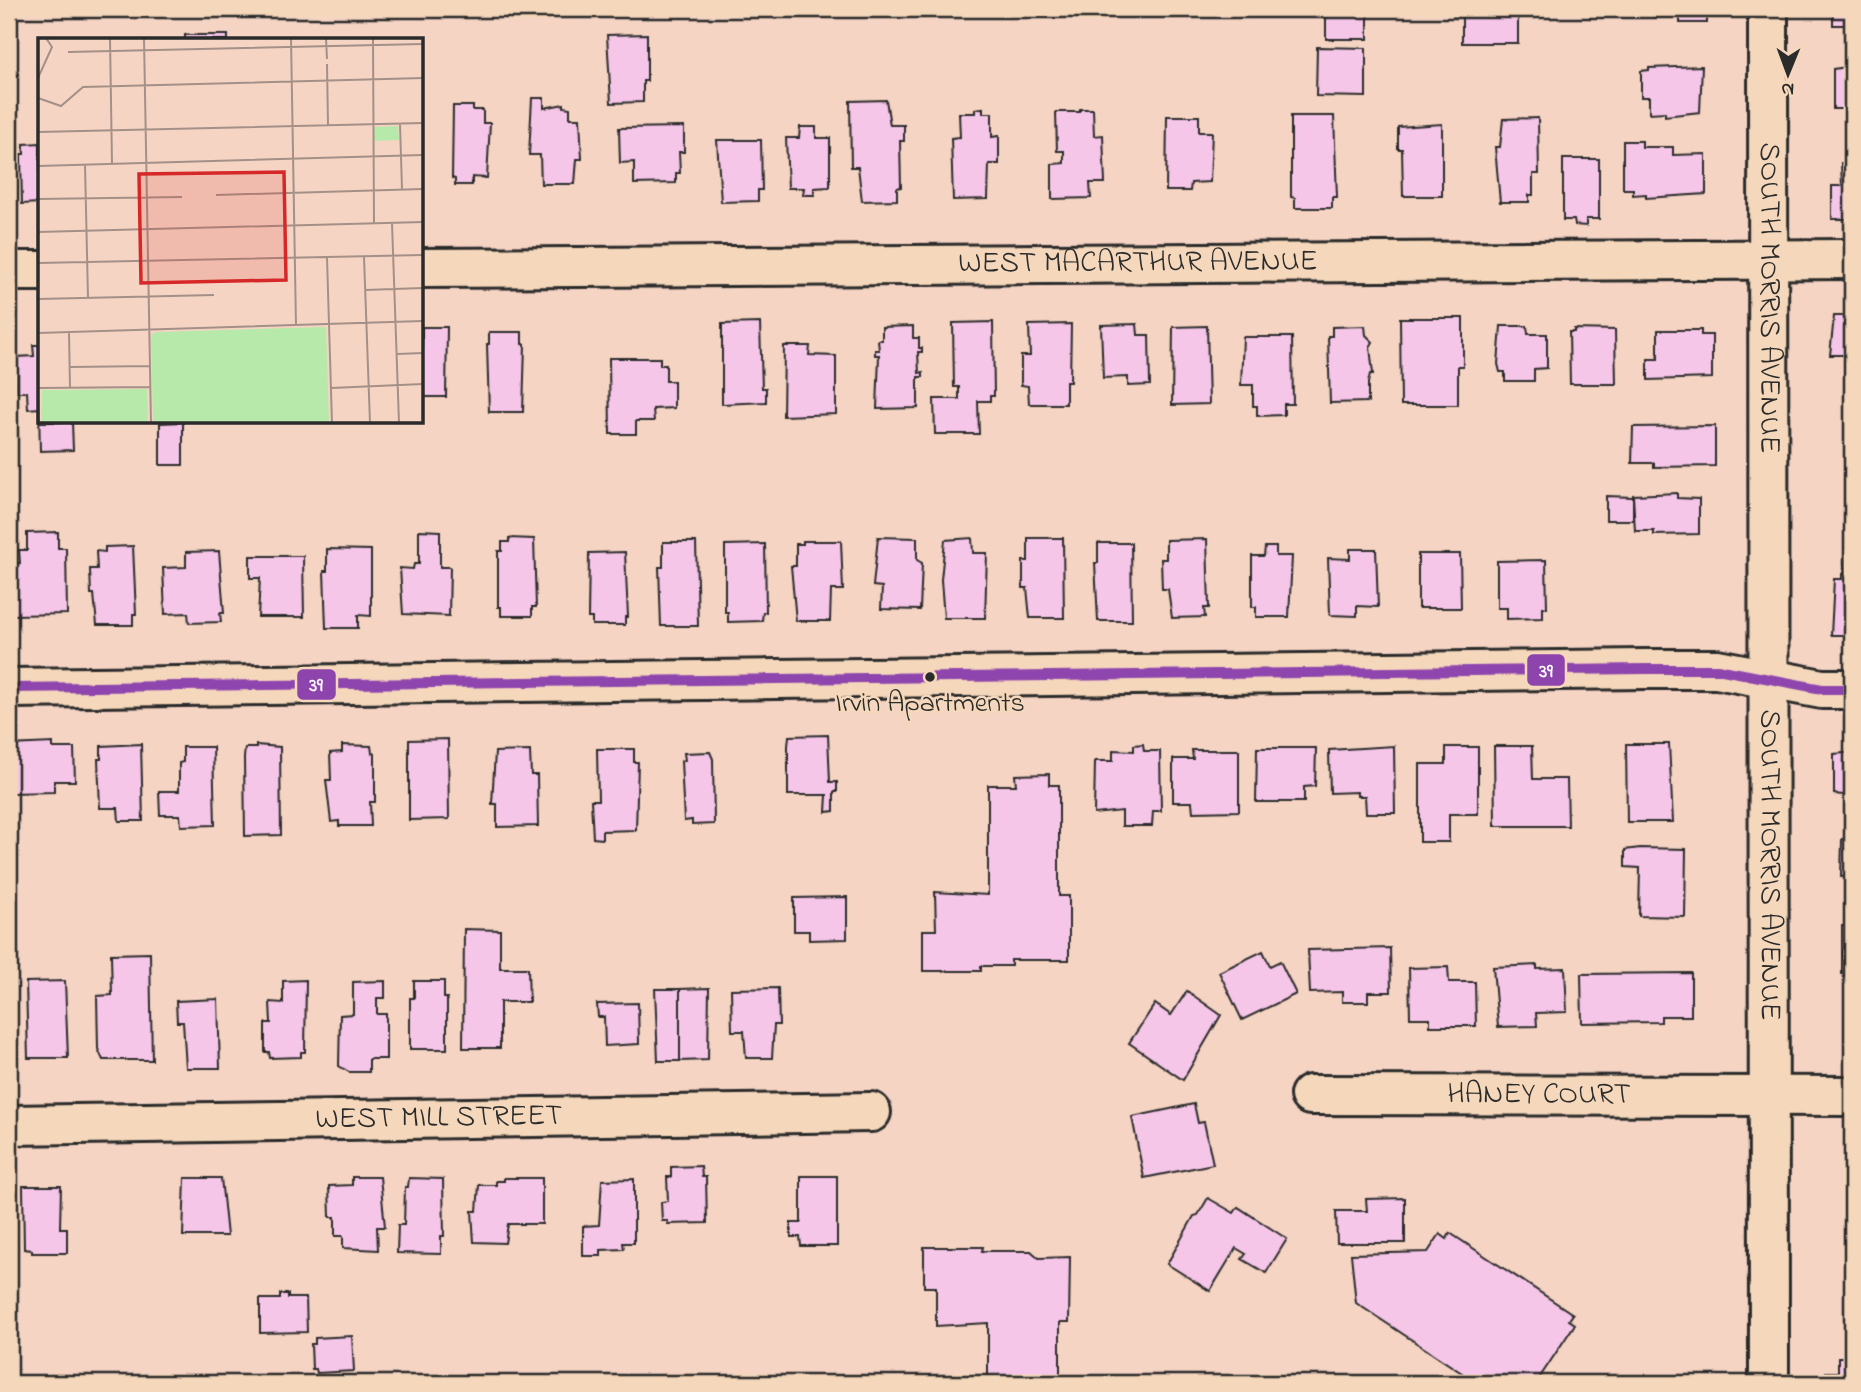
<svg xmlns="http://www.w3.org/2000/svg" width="1861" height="1392" viewBox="0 0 1861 1392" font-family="'Indie Flower',sans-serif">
	<rect width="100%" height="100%" fill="#f5d4c4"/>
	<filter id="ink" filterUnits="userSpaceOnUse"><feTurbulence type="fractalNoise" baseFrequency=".0143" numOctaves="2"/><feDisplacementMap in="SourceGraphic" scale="14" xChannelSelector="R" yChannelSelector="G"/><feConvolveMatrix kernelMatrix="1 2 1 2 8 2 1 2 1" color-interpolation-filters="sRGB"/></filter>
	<g filter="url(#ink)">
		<!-- building -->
		<g fill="#f6c6e9" stroke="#2b2b2b" stroke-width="2">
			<rect x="1326" y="9" width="42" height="30"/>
			<polygon points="1453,9 1518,9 1518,43 1462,43 1462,16 1453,16"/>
			<polygon points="1653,9 1707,9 1707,23 1680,23 1680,16 1653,17"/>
			<polygon points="1833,9 1852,9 1852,28 1848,28 1848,25 1833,25"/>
			<polygon points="647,34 647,81 643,81 643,102 611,103 607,35"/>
			<rect x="185" y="35" width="43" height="5"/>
			<polygon points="1317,47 1366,48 1366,97 1316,96"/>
			<polygon points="1702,66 1700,112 1665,116 1665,112 1649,113 1649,97 1641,97 1641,71 1649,70 1649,68"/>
			<polygon points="1848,67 1852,67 1852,112 1848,112 1848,109 1833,109 1833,69"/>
			<polygon points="532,98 544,98 544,108 564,104 564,107 570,108 570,118 580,118 582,159 577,159 575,184 541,184 540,155 529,155"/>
			<polygon points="886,100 890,125 904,125 904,141 900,141 901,187 897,188 897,200 862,201 858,167 851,167 850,101"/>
			<polygon points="453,106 473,106 473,110 483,110 483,123 490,123 487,178 472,177 472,185 455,185 455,179 452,178"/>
			<polygon points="983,108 983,113 992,113 992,137 999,136 999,164 989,164 988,199 953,200 951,138 960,137 959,113 975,113 975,109"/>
			<polygon points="1080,109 1093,109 1094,136 1103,135 1105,183 1090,183 1091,198 1052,199 1052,164 1064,163 1064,151 1057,151 1056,112 1080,112"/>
			<polygon points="1167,116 1199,116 1199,132 1212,132 1210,182 1191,183 1190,191 1166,191"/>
			<polygon points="1291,116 1334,116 1337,197 1332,197 1332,208 1295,208 1295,198 1291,197"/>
			<polygon points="1538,118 1539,174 1533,174 1533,195 1529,195 1529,202 1500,202 1495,147 1500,147 1503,119"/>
			<polygon points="1442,124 1442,196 1403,196 1402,149 1398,149 1398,127"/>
			<polygon points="684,127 684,152 679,152 680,173 676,173 676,183 634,184 634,162 620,163 619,128"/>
			<polygon points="800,127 816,127 816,138 830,138 830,187 814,188 814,195 803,195 804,188 788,188 786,138 799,138"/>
			<polygon points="717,140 761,140 762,190 758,190 758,201 721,202"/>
			<polygon points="1623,141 1642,141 1642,147 1673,147 1673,155 1706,154 1706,194 1646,198 1646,194 1633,195 1633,189 1623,189"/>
			<polygon points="40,143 40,203 22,204 21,154 24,154 24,144"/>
			<polygon points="1563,159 1599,159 1599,219 1586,219 1586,226 1575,225 1574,220 1563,220"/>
			<polygon points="1841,163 1852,163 1852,219 1832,219 1832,186 1842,186"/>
			<polygon points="1834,316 1852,316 1852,365 1851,355 1830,355"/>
			<polygon points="1400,318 1463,318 1463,366 1458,366 1458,405 1401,405"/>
			<polygon points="993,322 994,396 990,396 990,401 978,401 979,434 935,434 934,399 959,399 959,387 954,387 953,323"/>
			<polygon points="760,323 762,388 766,388 766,402 722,404 722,324"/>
			<polygon points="1071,324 1070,382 1066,382 1066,404 1029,404 1028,386 1021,385 1021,356 1030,356 1029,325"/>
			<polygon points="1137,324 1138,335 1149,335 1150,385 1128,386 1128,377 1103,378 1101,325"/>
			<polygon points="913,326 913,338 919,338 919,348 922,348 922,352 918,352 919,373 923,372 923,377 918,377 918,408 877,409 879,355 875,355 875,350 879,350 878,340 882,340 882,327"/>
			<polygon points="1207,326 1209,404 1172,405 1173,327"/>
			<polygon points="1365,326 1366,335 1373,342 1370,347 1373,374 1370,374 1368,383 1368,402 1330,403 1328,336 1332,336 1332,327"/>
			<polygon points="1501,326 1527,326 1528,334 1547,334 1547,368 1534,369 1534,381 1505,381 1505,372 1500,372 1498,364"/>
			<polygon points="422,327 447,327 446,397 422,397"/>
			<polygon points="1574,329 1615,330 1616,384 1570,384 1569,332 1574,332"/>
			<polygon points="1658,330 1701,330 1701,335 1712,335 1712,378 1648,380 1648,359 1658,359"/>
			<polygon points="489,332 522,332 522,344 525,344 523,412 489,412 487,344 489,344"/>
			<polygon points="1243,337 1292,337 1293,404 1284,404 1284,415 1257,416 1257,406 1253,406 1253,385 1241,385"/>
			<polygon points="33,345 40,345 40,422 72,422 73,450 40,451 39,408 28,409 27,392 17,392 16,357 34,356"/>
			<polygon points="784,346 810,346 809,355 836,356 836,414 783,416"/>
			<polygon points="609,358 660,358 660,365 666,365 666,381 674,381 674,408 653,409 654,421 636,421 636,434 610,434"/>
			<polygon points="183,422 183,465 160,465 160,423"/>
			<polygon points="1715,426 1715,466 1654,467 1654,463 1632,463 1633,427"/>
			<polygon points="1677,493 1677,498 1699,499 1699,534 1654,535 1654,531 1635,531 1633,495"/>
			<polygon points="1606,496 1633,497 1633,520 1606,520"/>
			<polygon points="419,530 440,531 440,567 450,567 449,616 403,614 400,568 413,569 414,564 419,564"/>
			<polygon points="58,532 58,548 66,548 67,614 12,615 11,564 20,563 19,550 27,550 27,533"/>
			<polygon points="878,537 917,538 917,560 922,563 920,610 881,609 882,587 873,586"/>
			<polygon points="509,538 534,539 536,607 532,607 532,616 501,616 501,607 498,607 498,551 502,551 502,542 509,542"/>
			<polygon points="972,538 973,553 987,553 985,618 944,618 941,580 945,540"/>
			<polygon points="1028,538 1063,538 1064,618 1030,618 1027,588 1023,588 1023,561 1028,561"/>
			<polygon points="1207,539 1209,608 1204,608 1205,617 1172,618 1168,589 1162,589 1161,559 1166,559 1166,540"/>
			<polygon points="803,541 841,541 843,590 831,590 830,621 796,621 791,566 796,566 796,544 803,544"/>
			<polygon points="663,542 696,542 698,626 661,626 659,567 663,567"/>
			<polygon points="1098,543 1131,543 1132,621 1098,621 1095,563 1098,563"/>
			<polygon points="765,544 766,612 763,612 762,621 728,622 728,612 725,612 725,545"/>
			<polygon points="133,546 136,614 133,614 133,625 97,625 94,594 91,594 90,569 97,569 96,551 105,552 105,547"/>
			<polygon points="1265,547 1276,547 1276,556 1292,556 1289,617 1256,617 1256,607 1252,607 1252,556 1264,556"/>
			<polygon points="327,549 371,550 371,616 358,615 358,628 326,628 324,571 327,571"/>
			<polygon points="1350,549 1376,549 1378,607 1357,606 1357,616 1330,615 1328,558 1350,559"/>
			<polygon points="219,551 224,613 220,613 221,622 189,623 188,613 165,614 163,568 186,567 186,552"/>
			<polygon points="625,552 628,617 625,617 625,625 592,625 592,618 588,618 589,553"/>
			<polygon points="1846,552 1852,552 1852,635 1831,635 1834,579 1842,579 1842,574 1845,574"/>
			<polygon points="1418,554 1460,554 1461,608 1418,608"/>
			<polygon points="250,556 303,556 304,617 258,617 260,578 250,578"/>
			<polygon points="1546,560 1547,608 1543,607 1543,618 1507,619 1507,608 1497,608 1497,561"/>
			<polygon points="828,735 830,782 837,782 837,792 834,792 834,811 826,812 827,795 788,795 788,746 789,736"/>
			<polygon points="448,739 449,819 409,820 409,740"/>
			<polygon points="53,743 53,748 74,748 75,781 54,781 54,792 10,793 9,745"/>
			<polygon points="141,744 143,821 119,821 118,808 100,808 98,759 101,759 101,746"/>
			<polygon points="1143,744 1144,751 1160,751 1161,811 1153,811 1152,826 1122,826 1122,811 1094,814 1095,761 1113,761 1113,750 1134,751 1134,745"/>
			<polygon points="1626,744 1669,744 1673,822 1627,822"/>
			<polygon points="256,745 280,747 281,835 245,836 244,758 245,748 256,748"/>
			<polygon points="342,745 371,746 372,753 375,753 375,802 370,802 371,826 339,826 339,821 331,822 326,780 331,780 330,753 342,752"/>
			<polygon points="1394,746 1395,813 1366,813 1365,796 1357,796 1357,792 1330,793 1329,750"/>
			<polygon points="1494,746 1532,746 1533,779 1567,779 1568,826 1495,826"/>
			<polygon points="183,747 213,747 215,825 181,826 180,815 160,815 159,791 179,791 179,763 183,762"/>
			<polygon points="1446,747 1478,747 1478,814 1449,814 1449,842 1420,842 1420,764 1446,764"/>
			<polygon points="1257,748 1316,748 1315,786 1304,787 1304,802 1256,802"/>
			<polygon points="597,749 634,749 634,762 638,762 636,830 602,831 602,839 593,838 591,800 598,800"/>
			<polygon points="1192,750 1239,750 1239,811 1193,812 1192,802 1173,802 1173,759 1193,759"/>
			<polygon points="530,751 531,775 537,775 538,826 497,827 497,804 492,804 495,752"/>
			<polygon points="710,752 713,759 714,824 692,825 692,820 684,821 681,761 685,760 684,753"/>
			<polygon points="1845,753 1852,753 1852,796 1834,794 1834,754"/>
			<polygon points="1049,774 1049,785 1059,785 1059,896 1069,896 1069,960 1011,960 1011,966 981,966 981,971 923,971 923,930 936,930 935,892 988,895 988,785 1016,785 1015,775"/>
			<polygon points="1842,839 1852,839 1852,876 1841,877"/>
			<polygon points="1640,848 1686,849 1685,917 1639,916 1640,868 1625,867 1625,850"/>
			<polygon points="847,897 847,939 809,940 809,931 794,931 794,898"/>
			<rect x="1842" y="926" width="10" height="48"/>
			<polygon points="464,929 500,930 500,968 528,968 529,1002 500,1002 500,1048 463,1048"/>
			<polygon points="1390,948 1391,992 1368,992 1368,1002 1342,1002 1342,992 1310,993 1308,950"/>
			<polygon points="1263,951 1270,966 1280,961 1296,994 1242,1020 1219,972"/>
			<polygon points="150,953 152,1060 103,1060 98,1049 97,996 112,995 111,954"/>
			<polygon points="1537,965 1537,969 1565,968 1567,1012 1536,1013 1537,1026 1498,1027 1493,967"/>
			<polygon points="1448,967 1449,982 1475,982 1476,1026 1430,1026 1430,1018 1410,1018 1409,968"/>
			<polygon points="1691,973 1691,1016 1661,1016 1661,1022 1582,1023 1581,974"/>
			<polygon points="306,980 305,1052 301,1052 301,1057 270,1058 269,1052 265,1052 265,1023 271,1023 270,1002 283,1003 283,981"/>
			<polygon points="65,981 68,1058 28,1058 26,982"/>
			<polygon points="385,981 385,998 377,998 377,1014 386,1014 386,1059 369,1059 369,1072 349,1072 339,1066 340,1015 353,1014 353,982"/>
			<polygon points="414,981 444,981 444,998 447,998 447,1049 410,1049 410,998 414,998"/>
			<polygon points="709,988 708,1060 680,1061 680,989"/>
			<polygon points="778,988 779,1025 774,1025 772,1058 746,1058 744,1031 732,1031 731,989"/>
			<polygon points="655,989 680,989 680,1061 658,1061"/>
			<polygon points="1187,991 1221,1015 1183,1080 1129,1043 1155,1004 1171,1015"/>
			<polygon points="218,999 220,1068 186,1068 183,1022 177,1022 176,1001"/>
			<polygon points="638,1003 639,1044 605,1046 604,1017 598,1017 597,1004"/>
			<polygon points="1847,1009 1852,1009 1852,1049 1846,1049"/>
			<polygon points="1194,1104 1198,1123 1204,1122 1213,1164 1144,1178 1132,1117"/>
			<polygon points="701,1166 702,1177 706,1177 707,1223 668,1224 668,1221 662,1221 661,1202 668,1201 667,1177 671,1177 671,1167"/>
			<polygon points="801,1176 837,1176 837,1246 801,1246 800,1237 791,1237 791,1223 801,1223"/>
			<polygon points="352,1177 380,1177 385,1227 377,1227 378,1250 343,1248 343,1236 335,1236 335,1217 330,1217 329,1186 352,1185"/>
			<polygon points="185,1178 221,1178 227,1236 183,1236"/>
			<polygon points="409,1178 443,1179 444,1236 441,1236 441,1254 397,1253 398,1225 404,1225 405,1187 408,1187"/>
			<polygon points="504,1178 542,1178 542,1224 508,1224 505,1243 474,1242 472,1211 477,1211 479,1185 496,1185 496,1181 504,1181"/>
			<polygon points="634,1179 634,1243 623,1243 624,1249 601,1250 601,1256 583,1256 583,1226 599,1225 602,1180"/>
			<polygon points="23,1186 61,1186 60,1228 67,1228 67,1253 32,1253 32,1250 24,1249"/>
			<polygon points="1208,1198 1234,1213 1238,1207 1287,1239 1266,1273 1242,1259 1246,1254 1236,1248 1210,1291 1167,1264 1194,1216 1198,1215"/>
			<polygon points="1405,1198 1405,1243 1337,1243 1336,1211 1367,1211 1366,1199"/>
			<polygon points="1450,1233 1573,1314 1569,1320 1575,1324 1536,1383 1477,1383 1356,1303 1351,1254 1428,1252 1440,1234 1447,1239"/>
			<polygon points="924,1247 983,1247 982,1251 1031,1251 1039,1258 1070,1257 1069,1322 1060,1322 1060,1383 988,1383 988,1323 936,1326 936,1287 924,1287"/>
			<polygon points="280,1294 288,1294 288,1298 306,1298 307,1332 260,1333 260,1299 280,1299"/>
			<polygon points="352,1336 354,1371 317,1373 316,1369 312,1369 311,1344 315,1344 315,1338"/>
			<polygon points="1838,1357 1852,1357 1852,1383 1826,1383 1826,1372 1838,1372"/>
			<polygon points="1177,1381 1177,1383 1095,1383 1095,1382"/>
		</g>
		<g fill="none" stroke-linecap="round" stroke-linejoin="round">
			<!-- street casing -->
			<g stroke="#2b2b2b" stroke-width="44">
				<g id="street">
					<path id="s1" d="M1310,1095L1852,1096"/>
					<path id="s2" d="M9,1125L871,1112"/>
				</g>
			</g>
			<!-- secondary casing -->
			<g stroke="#2b2b2b" stroke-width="44">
				<g id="secondary">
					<path id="s3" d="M1768,9L1769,1383"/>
					<path id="s4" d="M422,268L1852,259"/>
					<polyline points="9,271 40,271"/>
					<polyline points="9,688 1645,669 1717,669 1822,689 1852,689"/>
				</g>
			</g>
			<!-- street -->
			<use href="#street" stroke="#f5d8bb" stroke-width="38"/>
			<!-- secondary -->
			<use href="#secondary" stroke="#f5d8bb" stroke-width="38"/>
			<!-- bus-1 casing -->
			<g stroke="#f5d8bb" stroke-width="16">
				<polyline id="bus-1" points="9,688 1645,669 1717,669 1822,689 1852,689"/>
			</g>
			<!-- bus-1 -->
			<use href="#bus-1" stroke="#8e44ad" stroke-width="10"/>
		</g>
	</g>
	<!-- markers -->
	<circle fill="#2b2b2b" stroke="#f5d8bb" stroke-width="2.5" cx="930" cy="677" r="6"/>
	<g text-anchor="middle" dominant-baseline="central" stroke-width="5" stroke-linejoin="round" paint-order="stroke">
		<!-- bus labels -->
		<g font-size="28" fill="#2b2b2b" stroke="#f5d8bb">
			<text x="930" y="704">Irvin Apartments</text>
		</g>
		<!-- street labels -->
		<g font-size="30" fill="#2b2b2b" stroke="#f5d8bb">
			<text stroke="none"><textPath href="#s4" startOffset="716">WEST MACARTHUR AVENUE</textPath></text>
			<text stroke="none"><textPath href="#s3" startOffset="289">SOUTH MORRIS AVENUE</textPath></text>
			<text stroke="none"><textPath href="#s3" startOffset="856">SOUTH MORRIS AVENUE</textPath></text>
			<text stroke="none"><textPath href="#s1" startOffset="229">HANEY COURT</textPath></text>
			<text stroke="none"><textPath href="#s2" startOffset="430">WEST MILL STREET</textPath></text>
		</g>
	</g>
	<!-- overview -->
	<g transform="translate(38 38)">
		<rect width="385" height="385" fill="#f5d4c4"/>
		<path d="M360,88L361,102L336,103V89Z" fill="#b7e9aa"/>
		<path d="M109,351L110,385H3L4,352Z" fill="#b7e9aa"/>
		<path d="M288,289L291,385H115L113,297L118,294Z" fill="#b7e9aa"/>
		<path fill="none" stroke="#a49087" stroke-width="2" d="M72,0L74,126M106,0L113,385M253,0L258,288M288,0L289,21M335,0L336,186M30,14L385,6M289,26L290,87M0,40L14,9L8,0M0,60L23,68L45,49L385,40M362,86L364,151M0,94L385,85M47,127L50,260M0,128L385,117M178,157L385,151M0,161L144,159M354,185L361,385M0,194L385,184M326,219L332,385M289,220L294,385M0,225L385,217M327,252L385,250M0,261L176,257M31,294L32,350M0,295L385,283M359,316L385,315M32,329L112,328M0,350L112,349M293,350L385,346M0,354L1,385"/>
		<path fill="#d62828" fill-opacity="0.15" stroke="#d62828" stroke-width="3.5" d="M246,134L248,242L103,245L101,136Z"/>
		<rect width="385" height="385" fill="none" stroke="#2b2b2b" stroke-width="3.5"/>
	</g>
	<g stroke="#f5d8bb" stroke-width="2.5">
		<rect x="1526" y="653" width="40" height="34" rx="7" fill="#8e44ad"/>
		<rect x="296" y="668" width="41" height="33" rx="7" fill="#8e44ad"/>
	</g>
	<g font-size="19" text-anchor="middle" font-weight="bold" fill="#fff">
		<text x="1546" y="677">39</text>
		<text x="316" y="691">39</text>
	</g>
	<!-- margin -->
	<rect width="1861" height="1392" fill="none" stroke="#f5d8bb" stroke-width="35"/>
	<rect x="18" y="18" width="1826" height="1357" fill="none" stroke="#2b2b2b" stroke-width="2.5" filter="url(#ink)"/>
	<!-- north arrow -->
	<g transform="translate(1788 74) rotate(181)" stroke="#f5d8bb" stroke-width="5" paint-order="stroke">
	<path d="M0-5L12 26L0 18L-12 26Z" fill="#2b2b2b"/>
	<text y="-10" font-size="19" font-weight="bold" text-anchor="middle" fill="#2b2b2b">N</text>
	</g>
</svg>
